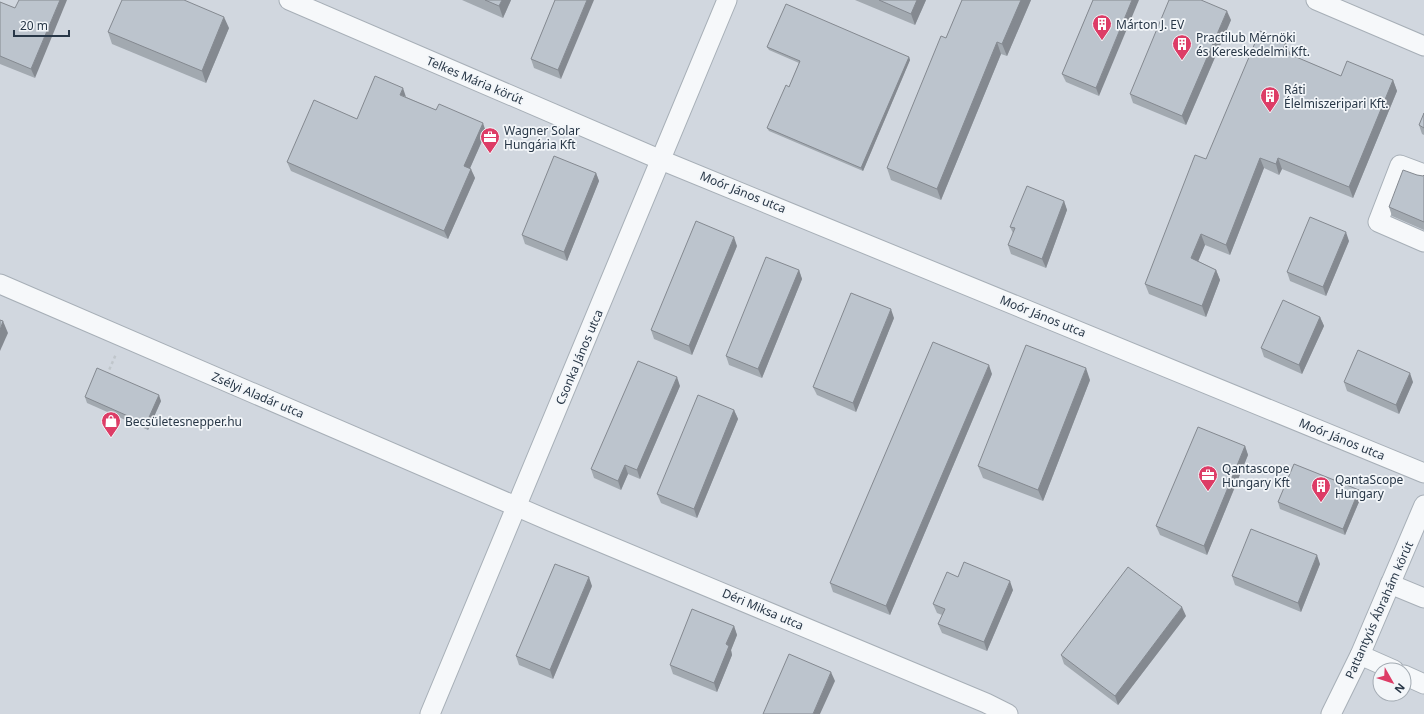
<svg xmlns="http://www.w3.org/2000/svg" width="1424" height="714" viewBox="0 0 1424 714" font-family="'Noto Sans',sans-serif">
	<rect width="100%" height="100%" fill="#e3e8ec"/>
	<!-- built -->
	<path fill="#d1d7df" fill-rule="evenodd" d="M0,0H1424V714H0ZM1380,670H1404V694H1380Z"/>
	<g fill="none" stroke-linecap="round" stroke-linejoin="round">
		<!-- minor casing -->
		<g stroke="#a7afb7" stroke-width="21">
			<g id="minor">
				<polyline points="289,0 661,160 1424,473"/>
				<polyline points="1316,0 1424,46"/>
				<polyline points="1424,174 1400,165 1378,222 1424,242"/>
				<polyline points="0,284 550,521 986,703 1008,714"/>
				<polyline points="1390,584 1424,598"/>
				<polyline points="1360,655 1394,670"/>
				<polyline points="1404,675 1424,684"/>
				<polyline points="430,714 727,0"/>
				<polyline points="1331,714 1360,655 1424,505"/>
			</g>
		</g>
		<!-- path -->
		<polyline stroke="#c0c6cb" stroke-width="2.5" stroke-dasharray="3 3" stroke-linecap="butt" points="107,375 116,354"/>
		<!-- minor -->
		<use href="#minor" stroke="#f6f8fa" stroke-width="19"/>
	</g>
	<!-- wall -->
	<g fill="#a2a9b0">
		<polygon points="462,0 511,0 503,18"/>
		<polygon points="555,0 561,79 534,68 531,59"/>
		<polygon points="855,0 926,0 915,25"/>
		<polygon points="962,0 1031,0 1007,56 1001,54 941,200 891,180 887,168 946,38"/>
		<polygon points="1093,0 1099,96 1066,82 1062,74"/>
		<polygon points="0,2 15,8 35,78 0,64"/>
		<polygon points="1231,20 1186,125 1133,103 1130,94"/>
		<polygon points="229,28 206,83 112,44 108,32"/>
		<polygon points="1286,42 1290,53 1289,54 1341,76 1393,80 1397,91 1353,198 1282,169 1279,175 1264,168 1230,255 1205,245 1198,261 1216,270 1220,280 1206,317 1149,294 1145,284 1206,159"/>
		<polygon points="767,47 909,57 910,60 863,171 769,131 767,128 789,87 799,63 769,50"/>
		<polygon points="406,97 486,132 470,168 475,178 448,239 291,171 287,162 357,119"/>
		<polygon points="1424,113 1424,135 1422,134 1419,125"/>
		<polygon points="596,173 599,181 567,261 525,244 522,235"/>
		<polygon points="1417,175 1423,176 1424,175 1424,230 1392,216 1389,207"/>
		<polygon points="1064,201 1067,210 1046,268 1011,254 1008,245 1013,233 1010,227"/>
		<polygon points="1349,241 1326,296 1290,281 1287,272"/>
		<polygon points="737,246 692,355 654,339 651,330"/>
		<polygon points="799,270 802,279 762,378 729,365 726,356"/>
		<polygon points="1320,317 1324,326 1302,374 1264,357 1261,348"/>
		<polygon points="894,318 856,412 817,395 813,387"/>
		<polygon points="992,374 890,615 833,592 830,583"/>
		<polygon points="1090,380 1043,501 983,478 978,466"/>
		<polygon points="1344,382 1413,382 1399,414 1347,391"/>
		<polygon points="680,386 640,479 628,474 621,490 594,478 591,469"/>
		<polygon points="85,397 161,401 148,430 87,403"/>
		<polygon points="734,410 738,419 697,518 661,503 657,494"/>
		<polygon points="1245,446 1248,455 1207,555 1160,535 1156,526"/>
		<polygon points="1359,490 1361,497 1345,535 1280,509 1278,502"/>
		<polygon points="1320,564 1301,612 1235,585 1232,576"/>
		<polygon points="958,577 1013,590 987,651 942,633 938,624 942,615 937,613 933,604"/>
		<polygon points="592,586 553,679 519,665 516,656"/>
		<polygon points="1186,616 1118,705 1064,664 1061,655"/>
		<polygon points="734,626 737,635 731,650 732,655 717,692 673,674 670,665"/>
	</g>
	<!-- shaded-wall -->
	<g fill="#848990">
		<polygon points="60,0 67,0 35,78 31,69"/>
		<polygon points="502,0 511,0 503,18 499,6"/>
		<polygon points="587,0 594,0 561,79 558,70"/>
		<polygon points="917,0 926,0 915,25 911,14"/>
		<polygon points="1021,0 1031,0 1007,56 1002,44"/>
		<polygon points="1132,0 1139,0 1099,96 1096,88"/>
		<polygon points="1227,11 1231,20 1186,125 1182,116"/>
		<polygon points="224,17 229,28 206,83 202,71"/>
		<polygon points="997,42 1001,54 941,200 937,189"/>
		<polygon points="1286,42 1290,53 1286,62 1282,51"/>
		<polygon points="909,57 910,60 863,171 861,168"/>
		<polygon points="1393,80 1397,91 1353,198 1349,187"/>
		<polygon points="403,88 406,97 400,95"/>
		<polygon points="483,123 486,132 467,175 464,166"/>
		<polygon points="1260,158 1264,168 1230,255 1226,245"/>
		<polygon points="1278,158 1282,169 1279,175 1276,164"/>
		<polygon points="471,169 475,178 448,239 444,231"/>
		<polygon points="596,173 599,181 567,261 564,252"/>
		<polygon points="1064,201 1067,210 1046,268 1042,259"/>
		<polygon points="1346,232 1349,241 1326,296 1323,287"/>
		<polygon points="1201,234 1205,245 1195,269 1191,258"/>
		<polygon points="734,237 737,246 692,355 689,346"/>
		<polygon points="799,270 802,279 762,378 758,369"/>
		<polygon points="1216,270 1220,280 1206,317 1202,306"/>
		<polygon points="891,309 894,318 856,412 853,403"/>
		<polygon points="1320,317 1324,326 1302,374 1299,365"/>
		<polygon points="3,321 8,333 0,351 0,330"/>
		<polygon points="989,365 992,374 890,615 886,606"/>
		<polygon points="1086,368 1090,380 1043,501 1038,490"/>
		<polygon points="1410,373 1413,382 1399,414 1396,405"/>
		<polygon points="677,377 680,386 640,479 637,470"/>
		<polygon points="159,395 161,401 148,430 146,424"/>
		<polygon points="734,410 738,419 697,518 694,509"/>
		<polygon points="1245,446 1248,455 1207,555 1204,546"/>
		<polygon points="625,465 628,474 621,490 618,481"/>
		<polygon points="1359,490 1361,497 1345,535 1343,529"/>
		<polygon points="1317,555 1320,564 1301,612 1298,603"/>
		<polygon points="589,577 592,586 553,679 550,670"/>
		<polygon points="1010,581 1013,590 987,651 984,642"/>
		<polygon points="1182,607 1186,616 1118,705 1115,696"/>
		<polygon points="734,626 737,635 731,650 732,655 717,692 714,683 726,644"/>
		<polygon points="831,672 835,681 820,714 813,714"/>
	</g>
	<!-- building -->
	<g fill="#bcc4cd" stroke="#848990">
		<polygon points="19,0 60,0 31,69 0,56 0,2 15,8"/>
		<polygon points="122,0 184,0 224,17 202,71 108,32"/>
		<polygon points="485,0 502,0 499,6"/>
		<polygon points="555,0 587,0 558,70 531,59"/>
		<polygon points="879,0 917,0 911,14"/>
		<polygon points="962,0 1021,0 1002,44 997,42 937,189 887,168 941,36 946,38"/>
		<polygon points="1093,0 1132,0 1096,88 1062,74"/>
		<polygon points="1169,0 1201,0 1227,11 1182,116 1130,94"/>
		<polygon points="786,4 909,57 861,168 767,128 786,85 789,87 800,61 767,47"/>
		<polygon points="1260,31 1286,42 1282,51 1341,76 1347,61 1393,80 1349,187 1278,158 1276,164 1260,158 1226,245 1201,234 1191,258 1216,270 1202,306 1145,284 1195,155 1206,159"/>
		<polygon points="375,76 403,88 400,95 436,110 439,104 483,123 464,166 471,169 444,231 287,162 314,100 357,119"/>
		<polygon points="1424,113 1424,128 1419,125"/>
		<polygon points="554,156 596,173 564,252 522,235"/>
		<polygon points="1403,170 1417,175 1423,176 1424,175 1424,222 1389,207"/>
		<polygon points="1027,186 1064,201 1042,259 1008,245 1015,228 1010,227"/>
		<polygon points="1310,217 1346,232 1323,287 1287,272"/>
		<polygon points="696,221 734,237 689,346 651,330"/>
		<polygon points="766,257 799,270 758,369 726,356"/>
		<polygon points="851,293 891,309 853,403 813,387"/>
		<polygon points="1283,300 1320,317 1299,365 1261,348"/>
		<polygon points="0,320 3,321 0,330"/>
		<polygon points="933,342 989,365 886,606 830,583"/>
		<polygon points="1026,345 1086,368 1038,490 978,466"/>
		<polygon points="1358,350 1410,373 1396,405 1344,382"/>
		<polygon points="638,361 677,377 637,470 625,465 618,481 591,469"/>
		<polygon points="97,368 159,395 146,424 85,397"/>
		<polygon points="698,395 734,410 694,509 657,494"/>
		<polygon points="1198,427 1245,446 1204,546 1156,526"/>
		<polygon points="1294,464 1359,490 1343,529 1278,502"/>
		<polygon points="1251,529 1317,555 1298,603 1232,576"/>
		<polygon points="964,562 1010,581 984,642 938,624 945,609 933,604 947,572 958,577"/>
		<polygon points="555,564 589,577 550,670 516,656"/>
		<polygon points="1128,567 1182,607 1115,696 1061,655"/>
		<polygon points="692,609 734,626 726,644 729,646 714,683 670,665"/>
		<polygon points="789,654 831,672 813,714 763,714"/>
	</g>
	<!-- icons -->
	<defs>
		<g id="building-pin" transform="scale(1)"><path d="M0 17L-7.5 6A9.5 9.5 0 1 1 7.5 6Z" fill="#dd3c66" stroke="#f3f6f9"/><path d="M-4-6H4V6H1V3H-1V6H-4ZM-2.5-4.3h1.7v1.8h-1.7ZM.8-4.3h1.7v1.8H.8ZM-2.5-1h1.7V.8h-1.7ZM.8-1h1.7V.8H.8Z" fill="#fff"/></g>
		<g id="office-pin" transform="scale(1)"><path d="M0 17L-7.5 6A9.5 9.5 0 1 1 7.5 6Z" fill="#dd3c66" stroke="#f3f6f9"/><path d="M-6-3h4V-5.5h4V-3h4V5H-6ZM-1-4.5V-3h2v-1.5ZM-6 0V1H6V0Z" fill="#fff"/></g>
		<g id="shop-pin" transform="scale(1)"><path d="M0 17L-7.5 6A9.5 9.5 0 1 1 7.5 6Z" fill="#dd3c66" stroke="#f3f6f9"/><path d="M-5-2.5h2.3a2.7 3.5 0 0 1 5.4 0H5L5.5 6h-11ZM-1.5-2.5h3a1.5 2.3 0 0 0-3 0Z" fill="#fff"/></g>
	</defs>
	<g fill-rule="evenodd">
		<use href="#building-pin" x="1102" y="24"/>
		<use href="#building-pin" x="1182" y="44"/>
		<use href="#building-pin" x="1270" y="96"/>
		<use href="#office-pin" x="490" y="137"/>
		<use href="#shop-pin" x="111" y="421"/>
		<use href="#office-pin" x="1208" y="475"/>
		<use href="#building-pin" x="1321" y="486"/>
	</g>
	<g text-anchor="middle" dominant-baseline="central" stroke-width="3.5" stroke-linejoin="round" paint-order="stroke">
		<!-- poi labels -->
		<g font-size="12" fill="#283747" stroke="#f3f6f9" text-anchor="start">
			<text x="1116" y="24">Márton J. EV</text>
			<text x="1196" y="37">Practilub Mérnöki<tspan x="1196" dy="14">és Kereskedelmi Kft.</tspan></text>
			<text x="1284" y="89">Ráti<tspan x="1284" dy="14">Élelmiszeripari Kft.</tspan></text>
			<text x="504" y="130">Wagner Solar<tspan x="504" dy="14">Hungária Kft</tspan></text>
			<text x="125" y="421">Becsületesnepper.hu</text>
			<text x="1222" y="468">Qantascope<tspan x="1222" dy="14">Hungary Kft</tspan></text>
			<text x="1335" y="479">QantaScope<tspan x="1335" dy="14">Hungary</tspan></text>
		</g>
		<!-- street labels -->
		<g font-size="12" fill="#283747" stroke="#f3f6f9">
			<text transform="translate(475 80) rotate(23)">Telkes Mária körút</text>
			<text transform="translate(743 192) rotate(22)">Moór János utca</text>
			<text transform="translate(1043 316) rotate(22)">Moór János utca</text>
			<text transform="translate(579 357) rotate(-67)">Csonka János utca</text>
			<text transform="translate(258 395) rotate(23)">Zsélyi Aladár utca</text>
			<text transform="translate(1342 439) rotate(22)">Moór János utca</text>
			<text transform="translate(763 609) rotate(23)">Déri Miksa utca</text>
			<text transform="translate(1379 610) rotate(-66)">Pattantyús Ábrahám körút</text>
		</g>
	</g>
	<!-- north arrow -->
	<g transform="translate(1392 682) rotate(129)"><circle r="19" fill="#f3f6f9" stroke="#a2aab2"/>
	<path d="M0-3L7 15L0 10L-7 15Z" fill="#dd3c66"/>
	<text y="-6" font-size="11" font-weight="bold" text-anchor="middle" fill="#283747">N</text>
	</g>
	<!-- scale -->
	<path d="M14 30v6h55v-6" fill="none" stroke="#283747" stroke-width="2"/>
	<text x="20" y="30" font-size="12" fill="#283747" stroke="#f3f6f9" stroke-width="3" paint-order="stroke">20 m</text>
</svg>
